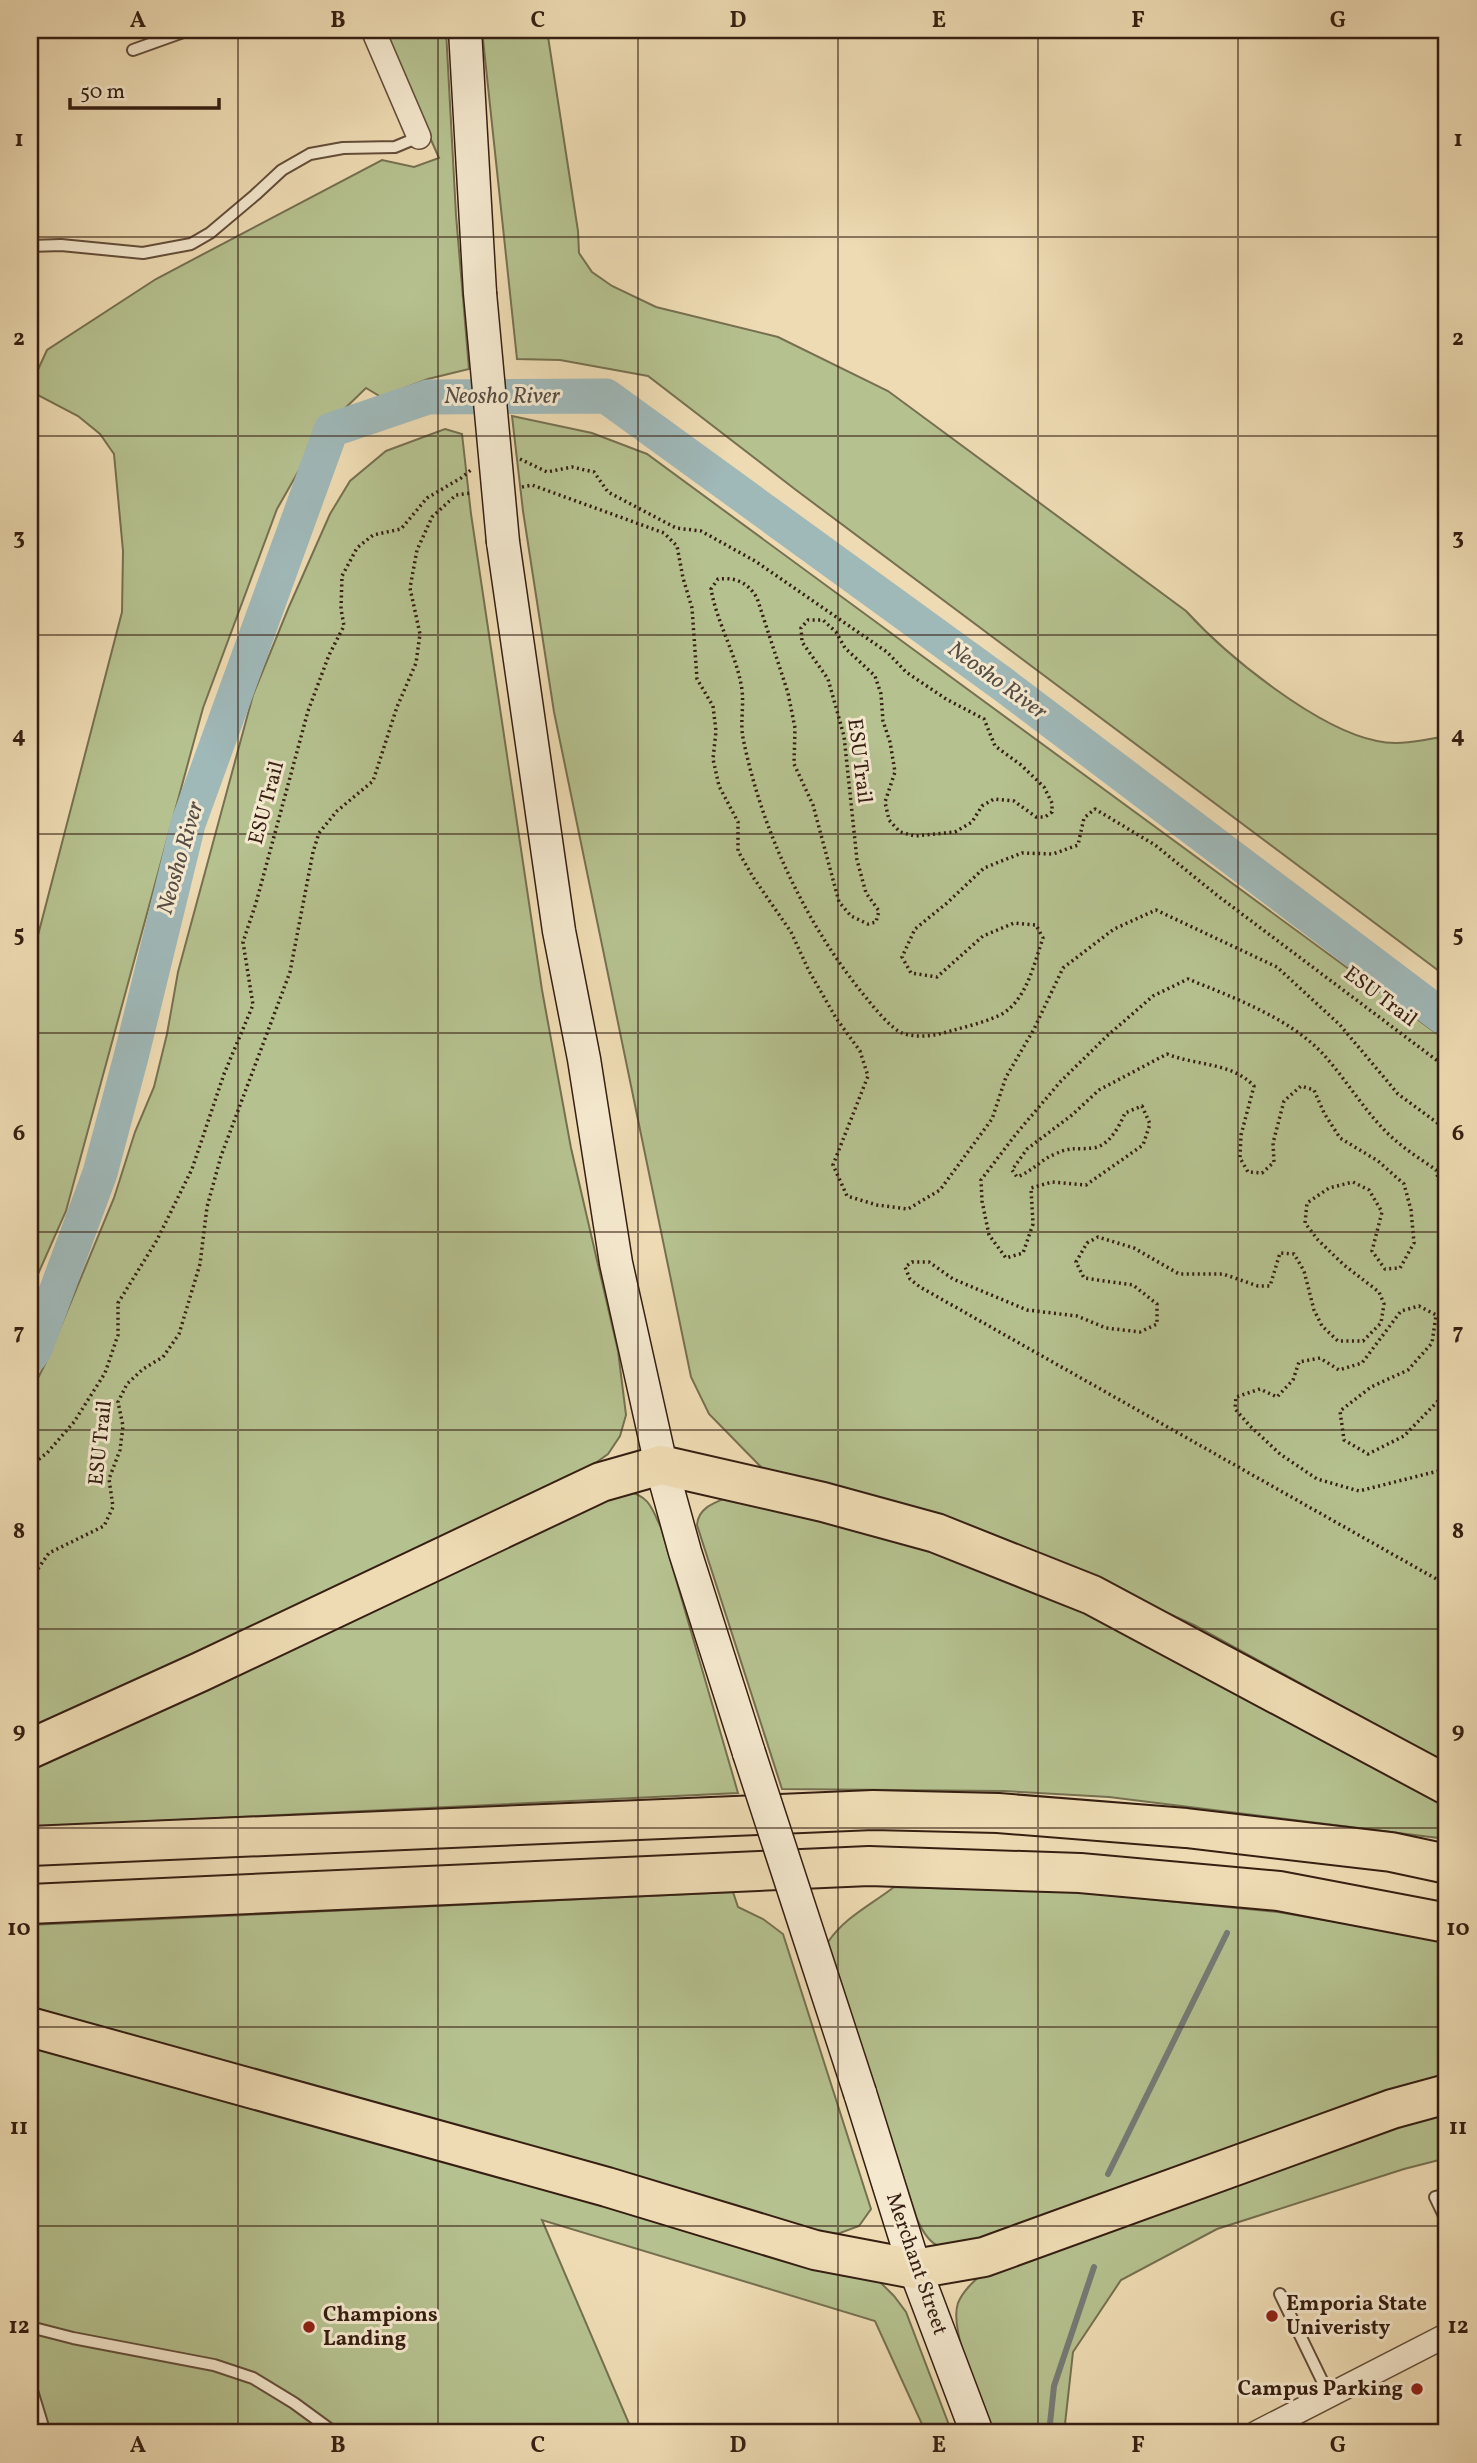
<svg xmlns="http://www.w3.org/2000/svg" width="1477" height="2463" viewBox="0 0 1477 2463" font-family="Vollkorn,serif">
	<rect width="100%" height="100%" fill="#eedbb3"/>
	<filter id="stains"><feTurbulence type="fractalNoise" baseFrequency=".00286" numOctaves="4"/><feColorMatrix values="0 0 0 0 .2 0 0 0 0 .09 0 0 0 0 .02 0 0 0 .5 -.17"/></filter>
	<radialGradient id="worn" r=".72"><stop offset=".6" stop-color="#630" stop-opacity="0"/><stop offset="1" stop-color="#630" stop-opacity=".3"/></radialGradient>
	<!-- green -->
	<g fill="#b5c18f" stroke="#767050" stroke-width="2">
		<polygon points="383,30 446,30 456,215 469,369 428,379 381,397 366,388 334,419 302,465 277,509 203,708 66,1211 30,1292 30,966 122,612 123,551 114,454 100,434 78,416 30,391 30,387 47,350 156,279 382,160 414,167 439,158"/>
		<path d="M482,30H547L578,231L579,253L592,272L612,286L656,307L778,337L888,391L1186,611C1228,657 1317,729 1377,741C1399,746 1425,740 1447,736V977L796,490L648,376L560,360L517,359Z"/>
		<polygon points="512,416 592,433 647,454 1447,1041 1447,1764 1194,1625 1014,1544 764,1470 709,1414 691,1377 554,712 523,511"/>
		<polygon points="445,429 462,434 471,514 542,990 571,1148 618,1351 626,1415 620,1436 608,1454 573,1479 30,1730 30,1394 46,1362 114,1198 135,1132 154,1087 167,1034 178,972 253,695 288,609 330,514 350,481 386,451"/>
		<path d="M625,1490C650,1497 651,1506 661,1528L738,1793L30,1827V1757Z"/>
		<path d="M734,1495L1000,1567L1447,1792V1839L1109,1797L1004,1791L782,1789L697,1525C698,1506 719,1501 734,1495Z"/>
		<path d="M894,1887L1078,1892L1278,1912L1447,1941V2084L985,2244C949,2248 934,2258 917,2219L828,1942C845,1917 871,1905 894,1887Z"/>
		<polygon points="733,1892 738,1907 763,1919 783,1934 871,2209 859,2226 840,2233 813,2237 30,2020 30,1925"/>
		<polygon points="30,2044 879,2281 894,2296 906,2312 952,2433 926,2433 875,2321 542,2220 633,2433 30,2433"/>
		<path d="M1447,2107V2158L1404,2169L1217,2229L1121,2280L1073,2352L1064,2433H994C983,2404 948,2331 958,2303C963,2291 973,2282 982,2274Z"/>
	</g>
	<g fill="none" stroke-linecap="round" stroke-linejoin="round">
		<!-- stream -->
		<g stroke="#757b76" stroke-width="6">
			<polyline points="1108,2174 1227,1933"/>
			<polyline points="1049,2433 1054,2386 1094,2267"/>
		</g>
		<!-- river -->
		<polyline stroke="#9fb8b8" stroke-width="35" points="30,1356 35,1349 100,1173 131,1057 188,824 331,430 428,397 606,396 1004,685 1447,1020"/>
		<!-- service casing -->
		<g stroke="#644e3a" stroke-width="14">
			<g id="service">
				<polyline points="133,50 189,30"/>
				<polyline points="30,246 61,245 143,253 191,244 210,233 255,195 282,170 310,154 343,148 395,147 419,137"/>
				<polyline points="1447,2194 1435,2197 1447,2222"/>
				<polyline points="1280,2294 1330,2397"/>
				<polyline points="30,2327 73,2338 214,2365 253,2378 294,2403 335,2433"/>
				<polyline points="30,2384 45,2433"/>
				<polyline points="1289,2417 1297,2433"/>
			</g>
		</g>
		<!-- minor casing -->
		<g stroke="#644e3a" stroke-width="26">
			<g id="minor">
				<polyline points="373,30 419,137"/>
				<polyline points="1256,2433 1447,2335"/>
			</g>
		</g>
		<!-- secondary casing -->
		<g stroke="#361f12" stroke-width="35">
			<g id="secondary">
				<polyline points="465,30 480,293"/>
				<polyline points="503,542 559,931 584,1059 616,1263 661,1465 685,1552 749,1753"/>
				<polyline points="860,2093 915,2269 977,2433"/>
			</g>
		</g>
		<!-- motorway casing -->
		<g stroke="#361f12" stroke-width="42">
			<g id="motorway">
				<polyline points="30,1749 200,1672 601,1482 661,1465 823,1502 936,1533 1092,1595 1447,1785"/>
				<polyline points="30,1846 873,1810 998,1813 1186,1828 1391,1852 1447,1864"/>
				<polyline points="30,1904 869,1866 1080,1873 1279,1891 1447,1923"/>
				<polyline points="30,2027 607,2187 815,2250 915,2269 984,2257 1392,2109 1447,2094"/>
			</g>
		</g>
		<!-- path -->
		<g stroke="#361f12" stroke-width="3.5" stroke-dasharray="2 3.5" stroke-linecap="butt">
			<path d="M520,459L547,472L572,467L594,472L608,492L676,528L701,531L755,561L887,652L906,672L946,699L984,719L995,746L1021,765L1044,787L1052,803V812L1045,817H1036L1014,801L994,799L982,806L972,822L955,832L915,836L900,832L889,820L885,802L895,772L890,742L883,721L881,694L875,676L845,648L836,632L823,620H808L801,628L802,642L828,679L844,736L857,860L866,893L879,911L876,922L868,924L851,916L839,902L813,805L794,764L795,728L788,693L757,598C748,583 737,577 718,579L711,589C717,624 737,655 742,690C744,706 740,723 743,738C762,832 807,927 868,1000C875,1009 892,1029 902,1033C919,1039 938,1035 954,1030C969,1026 985,1022 1000,1015C1026,1002 1034,964 1043,938L1036,925L1014,923L983,936L937,977L911,973L902,957L915,929L947,903L984,868L1022,853L1053,854L1078,845L1084,818L1095,809L1155,845L1218,896L1447,1068"/>
			<polyline points="522,487 532,485 664,533 677,546 683,578 692,608 697,679 713,706 716,731 713,759 719,786 738,822 738,851 753,877 791,932 809,971 836,1018 860,1051 868,1076 833,1165 847,1196 877,1205 908,1209 940,1190 992,1119 1006,1077 1034,1029 1063,968 1114,929 1156,910 1277,967 1340,1025 1398,1094 1447,1130"/>
			<path d="M1447,1214L1436,1170C1425,1162 1412,1154 1401,1145C1370,1121 1350,1084 1324,1055C1290,1018 1232,997 1188,979L1153,996L1107,1036L1061,1081L1016,1134L981,1180L982,1201L989,1235L1006,1258L1023,1253L1033,1224L1031,1188L1052,1182L1086,1185L1143,1145L1150,1124L1142,1106L1125,1113C1119,1127 1109,1146 1093,1148C1075,1150 1072,1146 1055,1154C1040,1160 1033,1171 1017,1177L1012,1170L1027,1149L1072,1115L1099,1090L1167,1054C1197,1066 1231,1062 1254,1086L1241,1135L1240,1158L1248,1172L1262,1173L1274,1162L1273,1143L1284,1101L1301,1086L1314,1090L1324,1113L1340,1138L1378,1161L1404,1184L1411,1210L1414,1243L1400,1268L1385,1269L1372,1251L1382,1212L1369,1190L1353,1182L1329,1188L1307,1203L1305,1223L1318,1240L1344,1265L1379,1292L1384,1304L1381,1323L1363,1341H1338L1322,1326L1314,1310L1304,1271L1294,1254L1280,1253L1270,1286H1258L1223,1274H1179L1134,1248L1098,1237L1087,1243L1076,1262L1084,1278L1133,1285L1157,1304V1324L1140,1332L1106,1328L1077,1316L1027,1310L953,1279L929,1262H912L905,1267L910,1279L920,1287L1447,1585"/>
			<polyline points="1447,1387 1437,1402 1404,1436 1368,1454 1344,1440 1340,1411 1371,1387 1408,1370 1432,1343 1436,1315 1419,1306 1401,1311 1362,1363 1339,1370 1320,1358 1299,1362 1293,1380 1277,1397 1260,1389 1236,1397 1235,1409 1250,1426 1280,1454 1317,1479 1359,1491 1442,1470 1447,1463"/>
			<polyline points="30,1466 47,1453 74,1422 105,1373 118,1335 118,1303 157,1240 192,1169 224,1074 253,1005 243,942 256,903 308,711 329,655 344,626 341,609 342,576 357,548 373,535 401,529 427,498 461,478 471,470"/>
			<polyline points="1447,1498 1439,1505 1439,1531 1447,1537"/>
			<polyline points="30,1576 35,1573 49,1553 104,1526 113,1507 109,1479 120,1450 123,1426 118,1402 127,1384 143,1369 163,1357 179,1334 200,1264 207,1207 221,1156 290,972 313,852 319,833 337,811 373,781 397,707 416,663 420,634 410,588 417,550 432,517 456,495 472,493"/>
		</g>
		<!-- service -->
		<use href="#service" stroke="#f4e8ce" stroke-width="10"/>
		<!-- minor -->
		<use href="#minor" stroke="#f4e8ce" stroke-width="23"/>
		<!-- secondary -->
		<use href="#secondary" stroke="#f4e8ce" stroke-width="32"/>
		<!-- motorway -->
		<use href="#motorway" stroke="#eedbb3" stroke-width="38"/>
		<!-- secondary-bridge casing -->
		<g stroke="#361f12" stroke-width="35" stroke-linecap="butt">
			<g id="secondary-bridge">
				<polyline points="480,293 503,542"/>
				<polyline points="749,1753 860,2093"/>
			</g>
		</g>
		<!-- secondary-bridge -->
		<use href="#secondary-bridge" stroke="#f4e8ce" stroke-width="32"/>
	</g>
	<!-- grid -->
	<path fill="none" stroke="#361f12" stroke-width="2" stroke-opacity="0.55" d="M238,30V2433M438,30V2433M638,30V2433M838,30V2433M1038,30V2433M1238,30V2433M30,237H1447M30,436H1447M30,635H1447M30,834H1447M30,1033H1447M30,1232H1447M30,1430H1447M30,1629H1447M30,1828H1447M30,2027H1447M30,2226H1447"/>
	<!-- markers -->
	<g fill="#8f2418" stroke="#f4e8ce" stroke-width="2.5">
		<circle cx="1272" cy="2316" r="7"/>
		<circle cx="309" cy="2327" r="7"/>
		<circle cx="1417" cy="2389" r="7"/>
	</g>
	<g text-anchor="middle" dominant-baseline="central" stroke-width="6" stroke-linejoin="round" paint-order="stroke">
		<!-- street labels -->
		<g font-size="21" fill="#361f12" stroke="#f4e8ce">
			<text transform="translate(859 761) rotate(83)">ESU Trail</text>
			<text transform="translate(267 803) rotate(-75)">ESU Trail</text>
			<text transform="translate(1380 997) rotate(37)">ESU Trail</text>
			<text transform="translate(101 1443) rotate(-84)">ESU Trail</text>
			<text transform="translate(916 2264) rotate(71)">Merchant Street</text>
		</g>
		<!-- poi labels -->
		<g font-size="21" font-weight="bold" fill="#361f12" stroke="#f4e8ce" text-anchor="start">
			<text x="1286" y="2304">Emporia State<tspan x="1286" dy="24">Univeristy</tspan></text>
			<text x="323" y="2315">Champions<tspan x="323" dy="24">Landing</tspan></text>
			<text x="1403" y="2389" text-anchor="end">Campus Parking</text>
		</g>
		<!-- water labels -->
		<g font-size="23" font-style="italic" fill="#564d44" stroke="#f4e8ce">
			<text x="502" y="397">Neosho River</text>
			<text transform="translate(997 681) rotate(36)">Neosho River</text>
			<text transform="translate(181 858) rotate(-74)">Neosho River</text>
		</g>
	</g>
	<!-- margin -->
	<rect width="1477" height="2463" fill="none" stroke="#eedbb3" stroke-width="77"/>
	<!-- scale -->
	<path d="M70 98v10h149v-10" fill="none" stroke="#361f12" stroke-width="3.5"/>
	<text x="80" y="98" font-size="21" fill="#361f12" stroke="#f4e8ce" stroke-width="5" paint-order="stroke">50 m</text>
	<rect x="38" y="38" width="1400" height="2386" fill="none" stroke="#361f12" stroke-width="2.5"/>
	<g font-size="23" text-anchor="middle" font-weight="bold" fill="#361f12">
		<text x="138" y="27">A</text>
		<text x="338" y="27">B</text>
		<text x="538" y="27">C</text>
		<text x="738" y="27">D</text>
		<text x="939" y="27">E</text>
		<text x="1138" y="27">F</text>
		<text x="1338" y="27">G</text>
		<text x="19" y="146">1</text>
		<text x="1458" y="146">1</text>
		<text x="19" y="345">2</text>
		<text x="1458" y="345">2</text>
		<text x="19" y="544">3</text>
		<text x="1458" y="544">3</text>
		<text x="19" y="742">4</text>
		<text x="1458" y="742">4</text>
		<text x="19" y="941">5</text>
		<text x="1458" y="941">5</text>
		<text x="19" y="1140">6</text>
		<text x="1458" y="1140">6</text>
		<text x="19" y="1339">7</text>
		<text x="1458" y="1339">7</text>
		<text x="19" y="1538">8</text>
		<text x="1458" y="1538">8</text>
		<text x="19" y="1737">9</text>
		<text x="1458" y="1737">9</text>
		<text x="19" y="1935">10</text>
		<text x="1458" y="1935">10</text>
		<text x="19" y="2134">11</text>
		<text x="1458" y="2134">11</text>
		<text x="19" y="2333">12</text>
		<text x="1458" y="2333">12</text>
		<text x="138" y="2452">A</text>
		<text x="338" y="2452">B</text>
		<text x="538" y="2452">C</text>
		<text x="738" y="2452">D</text>
		<text x="939" y="2452">E</text>
		<text x="1138" y="2452">F</text>
		<text x="1338" y="2452">G</text>
	</g>
	<rect width="100%" height="100%" filter="url(#stains)"/>
	<rect width="100%" height="100%" fill="url(#worn)"/>
</svg>
